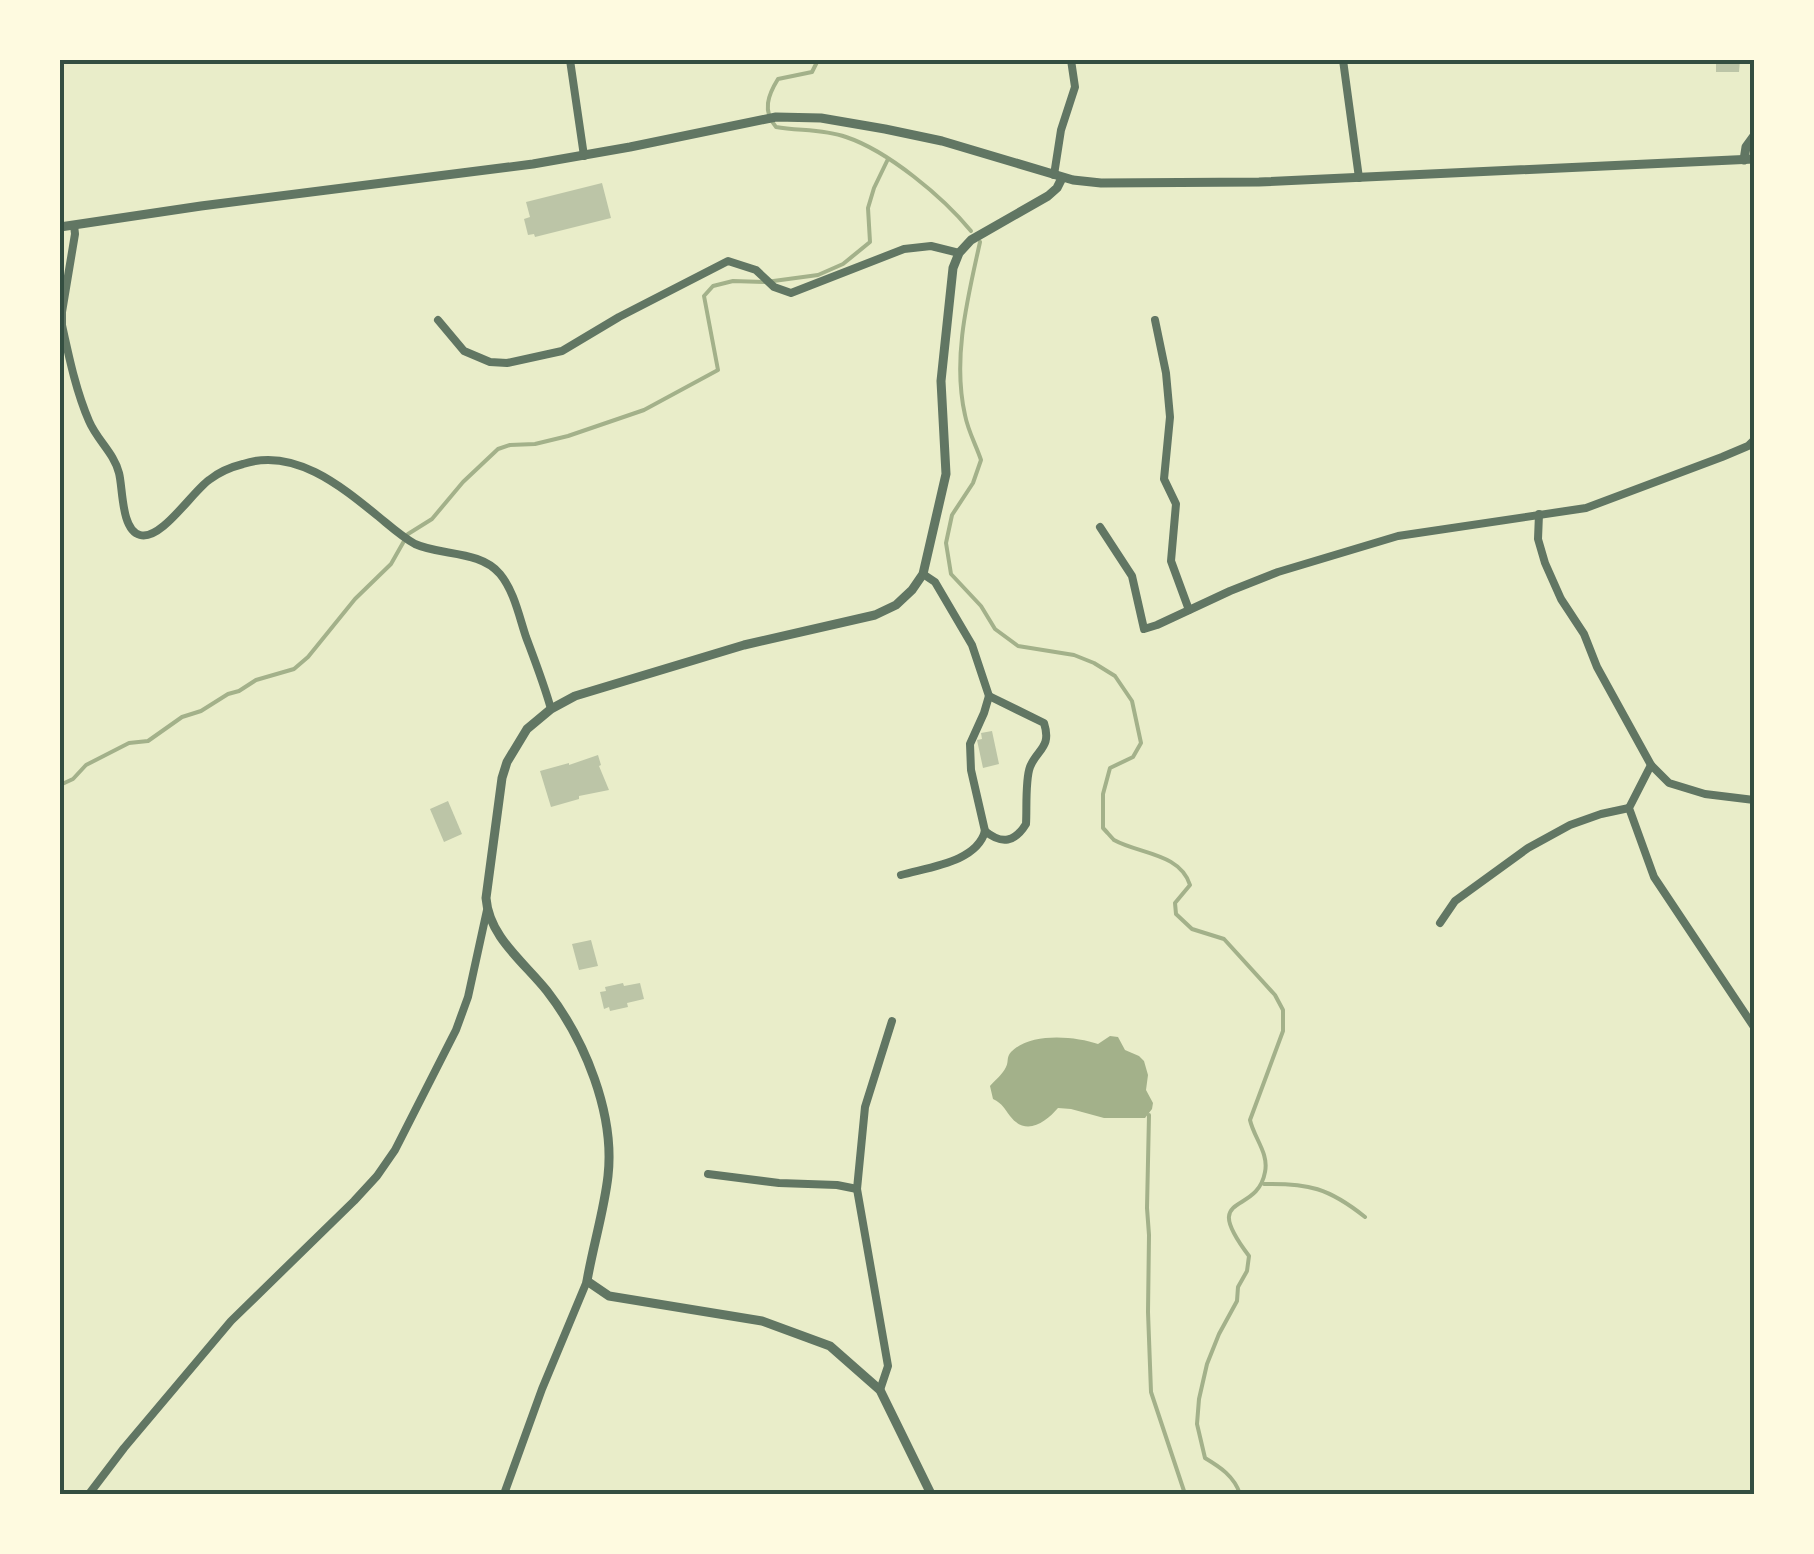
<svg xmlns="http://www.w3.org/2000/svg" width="1814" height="1554" viewBox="0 0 1814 1554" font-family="'Asap Condensed',sans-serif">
	<rect width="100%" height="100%" fill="#e9edc9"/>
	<!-- water -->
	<path fill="#a3b18a" d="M1110,1036L1118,1037L1125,1050L1139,1056L1144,1061L1148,1075L1146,1090L1153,1103L1152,1109L1145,1118H1104L1071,1109L1058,1108C1046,1122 1026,1137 1010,1116C1004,1108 1003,1104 993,1099L990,1086C995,1080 1003,1074 1006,1067C1009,1061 1006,1058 1011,1052C1030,1032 1075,1036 1098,1044Z"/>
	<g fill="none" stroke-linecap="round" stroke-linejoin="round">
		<!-- stream -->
		<g stroke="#a3b18a" stroke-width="4">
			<path d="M818,60L812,72L778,79C768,95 762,111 776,127C799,131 823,129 846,137C888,151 943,197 971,231"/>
			<path d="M980,242C968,297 952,358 965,415C968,431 976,445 981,460L973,483L952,515L946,543L951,574L981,606L995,629L1018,646L1074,655L1094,663L1115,676L1132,701L1141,743L1133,757L1110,768L1103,794V828C1105,830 1112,838 1114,840C1139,854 1180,853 1190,885L1175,903L1176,914L1192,929L1224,939L1275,995L1283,1010V1031L1250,1120C1254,1138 1269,1153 1265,1172C1257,1217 1199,1190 1249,1256L1247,1271L1238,1287L1237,1301L1219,1334L1207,1364L1199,1399L1197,1424L1205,1458C1220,1467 1234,1476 1240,1494"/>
			<polyline points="60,785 73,779 86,765 129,743 148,741 182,717 201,711 228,694 239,691 256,680 294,669 308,657 355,599 391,564 408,534 432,519 463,482 498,449 510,445 535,444 568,436 644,410 718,370 704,296 713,286 733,281 766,282 818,275 843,264 870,242 868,208 874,188 888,159"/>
			<polyline points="1149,1115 1147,1208 1149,1235 1148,1312 1151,1392 1185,1494"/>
			<path d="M1264,1184C1308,1183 1329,1188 1365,1217"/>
		</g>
	</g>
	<!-- building -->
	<g fill="#bcc5a7">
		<polygon points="1716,60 1740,60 1739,72 1716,72"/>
		<polygon points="602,183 611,218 535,237 534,234 528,235 524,219 530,217 526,202"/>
		<polygon points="992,731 999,764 983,768 977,740 982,739 981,733"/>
		<polygon points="598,755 601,765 599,766 609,790 579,796 579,799 551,807 540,771 569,763 569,765"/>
		<polygon points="448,801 462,834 444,842 430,809"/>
		<polygon points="591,940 598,966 579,970 572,944"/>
		<polygon points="623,983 624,986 640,983 644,999 627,1003 628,1007 610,1011 609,1007 604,1009 600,992 606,991 605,987"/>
	</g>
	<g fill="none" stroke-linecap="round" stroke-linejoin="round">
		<!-- minor -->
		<g stroke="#617663" stroke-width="8">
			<polyline points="570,60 584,156"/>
			<polyline points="1343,60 1359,178"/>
			<polyline points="1054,175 1061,130 1075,87 1071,60"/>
			<path d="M74,225L75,234L62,312V325C69,357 76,391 89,421C97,440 114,453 119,473C123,488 121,530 140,535C161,541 192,492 209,480C219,472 231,467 243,464C294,447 341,486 379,517C390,526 402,537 415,544C441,556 480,550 500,574C514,591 519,616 526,637C535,661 544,684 551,709"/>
			<polyline points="438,320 464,351 490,362 507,363 562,351 619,317 728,261 756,270 774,287 791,293 904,249 931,246 959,253"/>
			<polyline points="1155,320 1166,373 1170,417 1164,479 1176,504 1171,561 1189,610"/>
			<polyline points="1539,514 1538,539 1545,563 1561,599 1584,634 1597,667 1651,765 1669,783 1705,794 1754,800"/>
			<polyline points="1100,527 1132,576 1144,629 1157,625 1230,591 1278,572 1398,536 1586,508 1722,457 1748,446 1754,440"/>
			<polyline points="1651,765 1629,808 1654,877 1754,1027"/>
			<path d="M985,831C1002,845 1015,842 1026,824C1027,809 1025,780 1030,767C1037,749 1052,748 1044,723L989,696"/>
			<path d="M901,875C929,867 977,862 985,831L971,770L970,744L984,713L989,696L972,645L935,582L923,574"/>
			<polyline points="1440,923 1455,901 1528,848 1570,825 1601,814 1629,808"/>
			<polyline points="708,1174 779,1183 837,1185 857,1189"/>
			<polyline points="880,1390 888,1366 857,1189 865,1107 892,1021"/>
			<polyline points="89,1494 124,1448 231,1321 354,1201 377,1176 395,1150 456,1030 468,997 487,910"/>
			<polyline points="504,1494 542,1389 587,1281"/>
		</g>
		<!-- tertiary -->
		<g stroke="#617663" stroke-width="9">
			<polyline points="1744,160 1746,147 1754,136"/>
			<polyline points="60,227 201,206 533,164 630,147 776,117 821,118 885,129 942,141 1073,180 1101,183 1259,182 1754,159"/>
			<path d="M931,1494L880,1390L830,1346L762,1321L609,1296L587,1281C593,1246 604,1211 608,1176C615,1114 585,1040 547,991C524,962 489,937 486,898L502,778L507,762L527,729L551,709L575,696L744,645L875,615L896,605L912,590L923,574L946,474L941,381L953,268L959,253L971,240L1048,196L1057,188L1062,178"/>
		</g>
	</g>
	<!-- border -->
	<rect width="1814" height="1554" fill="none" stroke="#fefae0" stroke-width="125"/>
	<rect x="62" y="62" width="1690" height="1430" fill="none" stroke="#344e41" stroke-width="4"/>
</svg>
